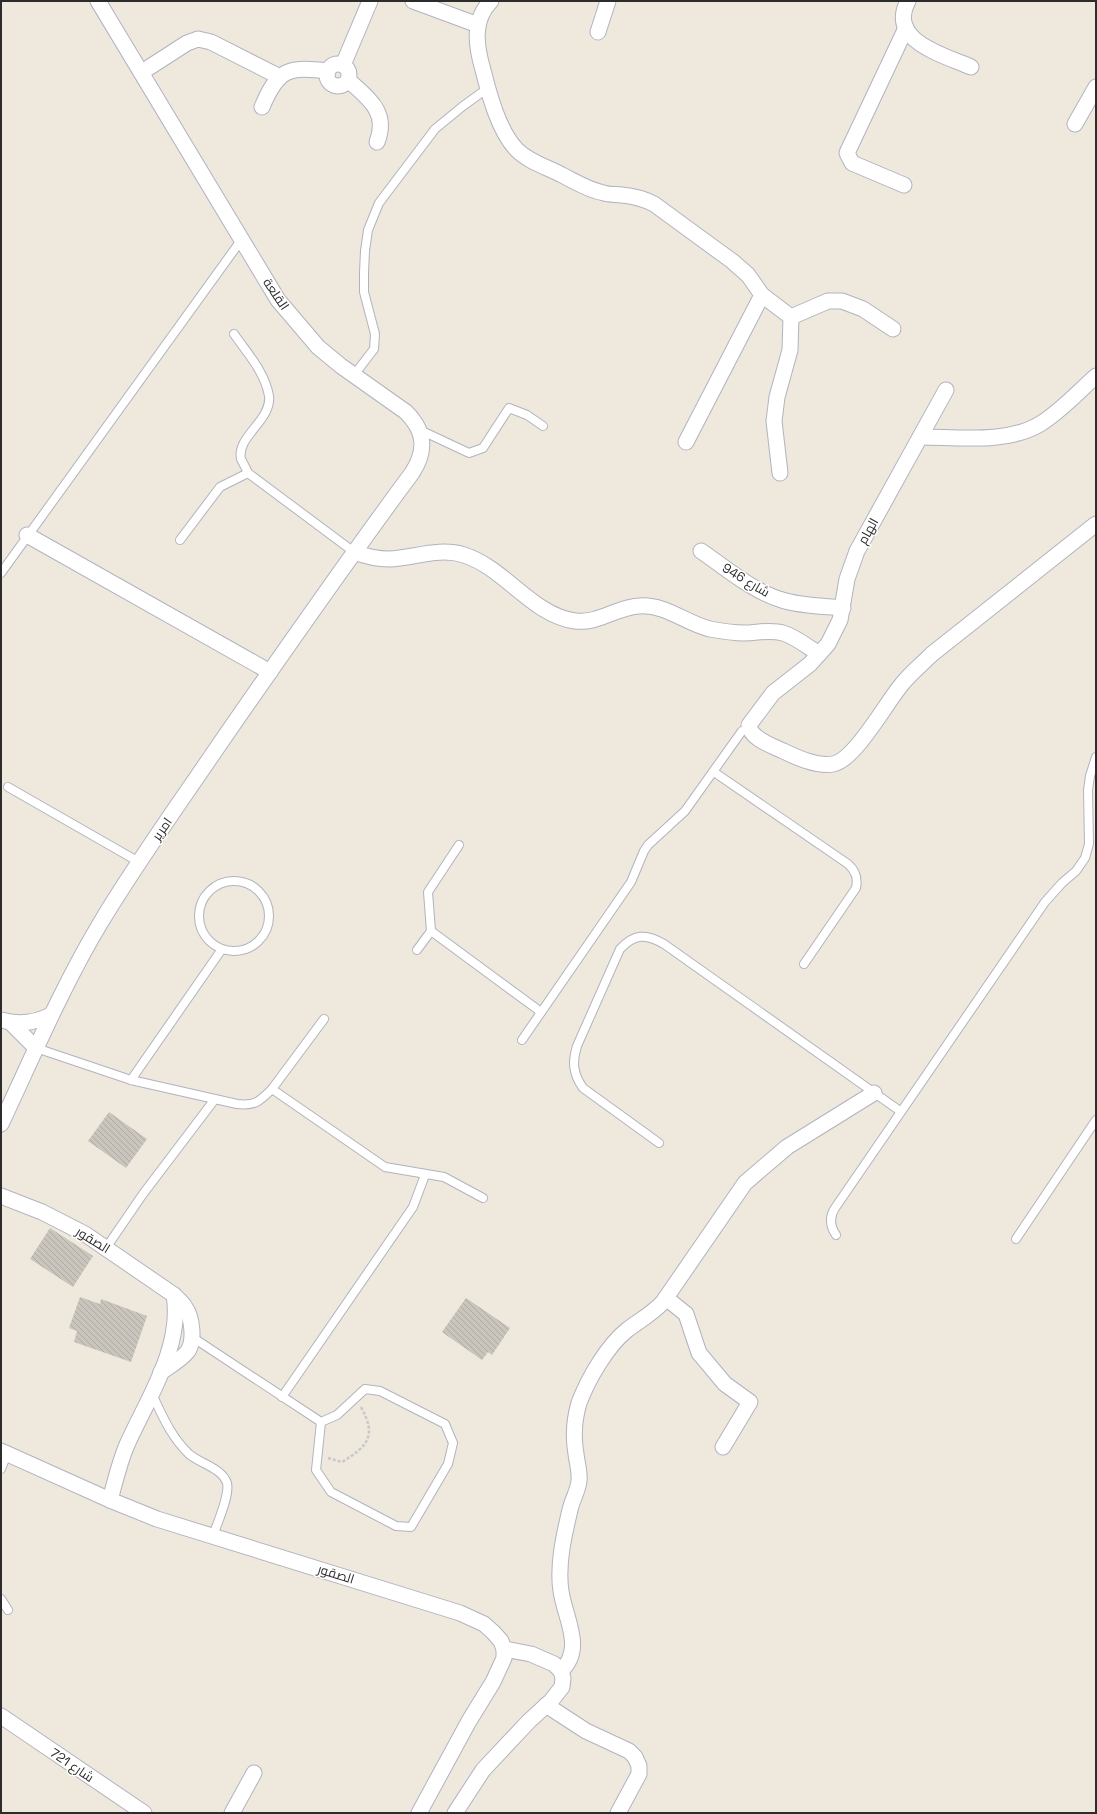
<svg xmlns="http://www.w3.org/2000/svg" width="1097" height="1814" viewBox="0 0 1097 1814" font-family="'Space Grotesk',Cairo,sans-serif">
	<defs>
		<pattern id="building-back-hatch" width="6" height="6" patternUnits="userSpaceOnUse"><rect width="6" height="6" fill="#c9c5bd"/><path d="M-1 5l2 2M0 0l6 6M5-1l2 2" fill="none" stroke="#ada9a3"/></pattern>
	</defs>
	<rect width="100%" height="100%" fill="#eee8dd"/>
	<!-- building -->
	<g fill="url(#building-back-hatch)">
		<polygon points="109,1112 147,1139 126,1168 88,1141"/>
		<polygon points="50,1228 93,1256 73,1287 30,1259"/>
		<polygon points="80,1297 100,1304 101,1299 147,1316 131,1362 74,1342 77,1331 69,1328"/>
		<polygon points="466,1298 510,1328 492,1355 488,1352 482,1360 442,1332"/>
	</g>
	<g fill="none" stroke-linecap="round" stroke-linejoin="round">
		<!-- lane casing -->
		<g stroke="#b2b3bf" stroke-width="10">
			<g id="lane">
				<path d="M234,334C247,353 265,372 269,396C272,420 236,437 241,459C243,463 246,468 248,473L354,552"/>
				<polyline points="354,375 374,349 375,334 364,292 364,273 365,251 368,230 379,203 435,129 463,106 488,88"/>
				<polyline points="420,430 469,453 483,448 509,408 527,415 543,426"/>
				<polyline points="180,540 220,487 248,473"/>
				<polyline points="1,573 242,239"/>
				<path d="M714,772L848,864C856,871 858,878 856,888L804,964"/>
				<polyline points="8,787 139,862"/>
				<circle cx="234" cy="916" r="35"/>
				<polyline points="431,931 541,1012"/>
				<polyline points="417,950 431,931 428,892 459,845"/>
				<polyline points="324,1019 272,1089 385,1167 444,1177 483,1198"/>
				<polyline points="522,1040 631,882 644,851 648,845 685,811 742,731 749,728"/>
				<path d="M36,1048L131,1080L237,1104C255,1106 259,1102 272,1089"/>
				<polyline points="131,1080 222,949"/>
				<path d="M659,1143L583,1088C573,1074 572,1062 577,1046L620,949C634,934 646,933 664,944L900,1111"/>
				<path d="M836,1235C830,1226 829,1217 835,1208L1045,902L1062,883L1076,871L1085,858L1089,844L1088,790L1090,776L1096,757"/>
				<polyline points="1016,1239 1096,1120"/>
				<polyline points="106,1248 143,1194 215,1099"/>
				<polyline points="192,1337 321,1422 337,1415 365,1389 380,1391 445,1424 453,1443 448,1464 411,1527 396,1526 331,1492 316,1470 321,1422"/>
				<path d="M152,1394C162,1415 171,1437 189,1454C199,1463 222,1468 227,1483C230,1496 217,1523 213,1536"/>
				<polyline points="282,1397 413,1207 425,1175"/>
				<polyline points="1,1469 7,1454"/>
				<polyline points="1,1599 8,1610"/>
			</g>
		</g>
		<!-- street casing -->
		<g stroke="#b2b3bf" stroke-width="17">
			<g id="street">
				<polyline points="413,1 478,25"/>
				<path d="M491,1C472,20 476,46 483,70C489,94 499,132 517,150C529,162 547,167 562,175C576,182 588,190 604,193C610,195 616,194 622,195C634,196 644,199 654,204L732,261L748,275L762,295L686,442"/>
				<path d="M908,1C887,41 944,55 971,67"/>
				<polyline points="598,32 608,1"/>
				<circle cx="338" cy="75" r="11"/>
				<polyline points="343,65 370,1"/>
				<polyline points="142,72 187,43 198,39 211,42 280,77"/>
				<path d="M348,80C368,98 389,112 377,142"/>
				<path d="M262,107C278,69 288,66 328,71"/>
				<polyline points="1075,124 1096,87"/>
				<polyline points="904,185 852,163 847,153 906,28"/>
				<polyline points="762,295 791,317 790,350 777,397 774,421 780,473"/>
				<polyline points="791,317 828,301 842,301 863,309 893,329"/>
				<path d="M946,390L857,551L847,579L840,620L828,644L810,664L773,693L749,725C750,738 770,745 781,750C796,757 816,767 833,764C855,760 886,703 902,684C911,673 922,664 932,654L1096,524"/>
				<path d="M920,437C958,437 1007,444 1040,424C1061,411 1078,392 1096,376"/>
				<polyline points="27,535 270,672"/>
				<path d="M701,551C726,568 752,591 782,600C801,606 823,606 843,608"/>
				<path d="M354,552C365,556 376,559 389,559C414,558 439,547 464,555C505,568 532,615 575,621C598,624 617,607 639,606C666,604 685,623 710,629C721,631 733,633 744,633C757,633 770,629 783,633C796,637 808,647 819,654"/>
				<path d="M1,1020C19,1025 35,1023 51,1015"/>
				<polyline points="11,1023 36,1048"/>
				<path d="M1,1124C33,1056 62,987 101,922C137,862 179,804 219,745C282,654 346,562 412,473C427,450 425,431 406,412L341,366L318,347L278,300L98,1"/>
				<path d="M1,1196L42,1212L85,1234L174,1295C178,1299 182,1302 185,1307C192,1317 195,1340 188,1351C181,1360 170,1366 161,1372"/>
				<path d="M174,1295C183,1348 146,1401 126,1447C119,1464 115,1482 110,1500L157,1519L460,1613L484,1624L493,1632L501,1641L504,1649V1658L493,1682L469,1721L419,1813"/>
				<polyline points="666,1298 686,1314 699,1353 725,1384 750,1402 723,1447"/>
				<polyline points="1,1451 110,1500"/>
				<path d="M561,1671C585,1648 565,1619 561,1591C557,1565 564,1535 570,1510C572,1500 578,1491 579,1481C580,1472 577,1463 576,1454C573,1437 574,1420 579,1403C588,1379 607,1346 627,1330C640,1320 652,1314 663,1302L745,1183L787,1147L874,1093"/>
				<polyline points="546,1705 586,1731 629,1751 635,1757 639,1766 639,1774 618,1813"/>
				<polyline points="1,1716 144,1813"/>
				<polyline points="232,1813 254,1773"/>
				<polyline points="455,1813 483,1770 529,1721 551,1701 562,1687 563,1678 561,1671 554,1664 531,1654 504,1649"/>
			</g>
		</g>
		<!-- path -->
		<path stroke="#c8c8c8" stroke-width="2.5" stroke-dasharray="3 2" stroke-linecap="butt" d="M328,1458L342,1462C368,1446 377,1436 361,1407"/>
		<!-- lane -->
		<use href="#lane" stroke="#fff" stroke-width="8"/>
		<!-- street -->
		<use href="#street" stroke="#fff" stroke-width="15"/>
	</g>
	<g text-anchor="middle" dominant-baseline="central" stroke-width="3" stroke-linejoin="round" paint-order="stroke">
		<!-- street labels -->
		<g font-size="13" fill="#2c2c2c" stroke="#fff">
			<text transform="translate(276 294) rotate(56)">القلعة</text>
			<text transform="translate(868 531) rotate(-61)">الهام</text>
			<text transform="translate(746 580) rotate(31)">شارع 946</text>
			<text transform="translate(162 829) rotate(-55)">امرير</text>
			<text transform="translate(93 1240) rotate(32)">الصقور</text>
			<text transform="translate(336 1574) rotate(17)">الصقور</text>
			<text transform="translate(72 1765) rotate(34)">شارع 721</text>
		</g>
	</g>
	<!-- border -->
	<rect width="1097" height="1814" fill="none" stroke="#2c2c2c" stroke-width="4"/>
</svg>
